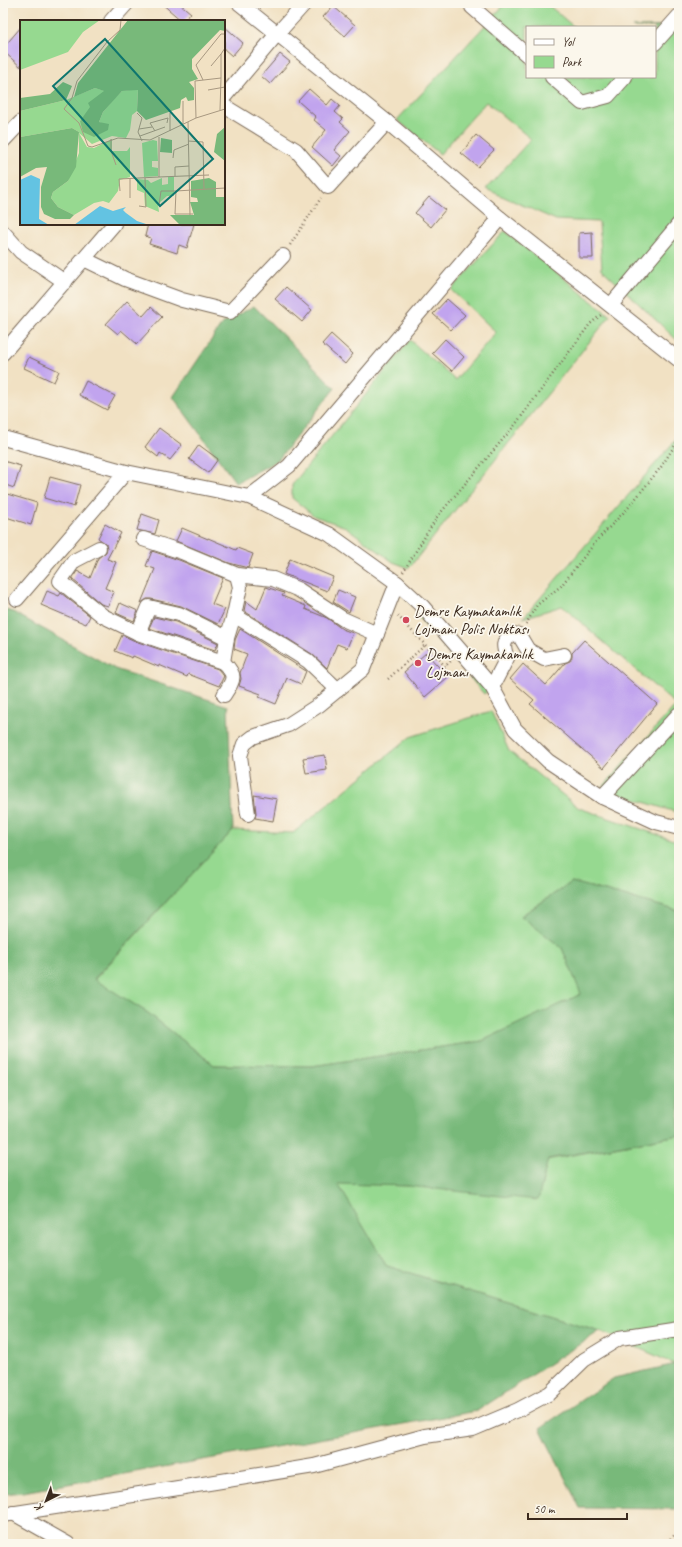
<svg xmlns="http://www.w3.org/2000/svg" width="682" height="1547" viewBox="0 0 682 1547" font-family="Caveat,sans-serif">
	<rect width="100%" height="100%" fill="#fbf7ec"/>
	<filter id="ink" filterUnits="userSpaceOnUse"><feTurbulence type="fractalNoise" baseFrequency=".025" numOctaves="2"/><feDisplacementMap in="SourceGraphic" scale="8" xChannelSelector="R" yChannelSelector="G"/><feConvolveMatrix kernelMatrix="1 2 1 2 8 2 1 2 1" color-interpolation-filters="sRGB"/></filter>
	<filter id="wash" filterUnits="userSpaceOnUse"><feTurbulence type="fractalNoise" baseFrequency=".012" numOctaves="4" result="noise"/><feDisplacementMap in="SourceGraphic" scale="16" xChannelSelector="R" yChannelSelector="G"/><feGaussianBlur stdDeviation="0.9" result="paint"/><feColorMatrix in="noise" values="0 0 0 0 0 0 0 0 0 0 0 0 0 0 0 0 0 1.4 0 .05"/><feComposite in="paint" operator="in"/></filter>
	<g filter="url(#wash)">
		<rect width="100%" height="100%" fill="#f1e1c3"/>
		<!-- green -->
		<g fill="#96d990" stroke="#688257">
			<polygon points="506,3 546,3 574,27 527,27 527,77 655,77 655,27 632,27 679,26 679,342 602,269 599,222 556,220 486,189 531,139 486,102 440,154 397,120"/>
			<polygon points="505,231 610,316 409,568 393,562 346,527 314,516 292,498 292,485 410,340 455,380 496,332 451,290"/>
			<polygon points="679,436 679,813 601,789 676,705 562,606 523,618"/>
			<polygon points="423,607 492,687 484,694 416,614"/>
			<polygon points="491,711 509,751 579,808 679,842 679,911 572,882 522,915 562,948 582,994 482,1041 312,1066 214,1065 148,1013 94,980 233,830 293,833 410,737"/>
			<polygon points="679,1135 679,1366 600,1331 387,1266 337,1183 408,1186"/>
		</g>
		<!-- forest -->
		<g fill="#78b97a" stroke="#5a724c">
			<polygon points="254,306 335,388 278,460 236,483 173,397 222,324"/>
			<polygon points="3,609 13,612 115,669 228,706 233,830 94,979 148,1013 214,1065 312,1066 482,1041 581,994 562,948 521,916 572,882 679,911 679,1135 548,1159 538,1200 408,1186 338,1184 387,1266 600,1331 477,1411 23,1492 3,1494"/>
			<polygon points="676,1364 679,1366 679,1509 580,1508 540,1428 614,1378"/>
		</g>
		<g id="blocks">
			<!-- building -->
			<g fill="#c1a4ee">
				<polygon points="161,3 179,3 191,13 184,21 182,21"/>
				<polygon points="333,6 355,25 345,36 323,17"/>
				<polygon points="224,26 243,43 232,56 224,49"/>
				<polygon points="21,27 21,67 3,51 3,48"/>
				<polygon points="280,54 290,62 270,84 261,76"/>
				<polygon points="309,89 327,105 332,99 340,106 335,112 343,119 340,122 350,131 334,150 341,156 333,166 312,147 326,130 314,120 316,117 298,101"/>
				<polygon points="476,135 494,150 478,167 461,153"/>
				<polygon points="429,197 445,210 431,227 415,213"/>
				<polygon points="148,224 194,224 187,248 179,245 177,253 149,244 151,238 145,236"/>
				<polygon points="592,232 593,258 579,258 579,233"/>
				<polygon points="286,287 312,310 302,322 275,299"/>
				<polygon points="447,299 465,315 451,330 433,314"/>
				<polygon points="127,301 143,316 151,307 162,317 137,344 121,330 118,334 106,324"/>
				<polygon points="331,334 353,354 345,364 322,344"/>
				<polygon points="445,339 464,357 452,371 432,353"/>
				<polygon points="29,357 59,371 54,382 24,368"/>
				<polygon points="86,381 115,396 107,410 79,395"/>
				<polygon points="159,428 182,445 170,460 160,453 158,457 145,447"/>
				<polygon points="199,445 218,459 208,473 189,459"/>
				<polygon points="3,461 21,466 14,488 3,484"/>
				<polygon points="50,477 80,485 74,507 44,498"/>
				<polygon points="7,494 37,503 31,525 3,516 3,508"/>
				<polygon points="142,514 159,520 155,534 137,530"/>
				<polygon points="105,524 121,533 107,559 116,562 105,588 114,592 108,606 101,604 72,579 77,571 90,578 98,558 106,552 107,548 106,544 98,538"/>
				<polygon points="182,528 208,539 208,538 236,550 237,548 253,554 248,568 229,563 176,541"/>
				<polygon points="152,551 179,560 223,578 212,604 225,609 218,624 181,606 151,599 147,599 141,603 155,569 146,566"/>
				<polygon points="290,559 333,577 327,591 284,574"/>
				<polygon points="266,587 284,593 282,596 306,606 305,609 327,618 342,629 353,633 347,648 337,644 327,668 312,654 244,611 246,601 257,609"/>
				<polygon points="338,590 355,597 349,612 333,602"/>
				<polygon points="47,591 59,596 61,593 90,616 86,624 41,605"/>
				<polygon points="120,603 138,611 134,621 116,613"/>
				<polygon points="154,617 176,622 218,643 215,650 149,628"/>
				<polygon points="240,629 306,671 301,684 287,678 276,704 259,697 261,694 239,686 241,679 240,673 247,654 234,649 235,640"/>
				<polygon points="122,635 135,641 218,669 224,676 219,686 188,674 187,677 159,665 159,667 133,656 132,658 115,651"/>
				<polygon points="584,640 657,704 604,768 530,704 534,700 510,679 523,664 546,685 565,663 570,661 572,657 572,653"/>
				<polygon points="426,653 448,677 425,697 404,672"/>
				<polygon points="325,755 327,770 306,773 303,758"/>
				<polygon points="254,795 277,799 273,821 255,818 256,813"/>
			</g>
		</g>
	</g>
	<g filter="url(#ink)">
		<use href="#blocks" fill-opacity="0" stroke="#7b6a58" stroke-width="1"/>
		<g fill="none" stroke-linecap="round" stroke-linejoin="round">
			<!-- minor casing -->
			<g stroke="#7b6a58" stroke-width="16">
				<g id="minor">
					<polyline points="239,3 387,122 500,218"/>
					<polyline points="472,7 527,55"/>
					<polyline points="111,21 127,3"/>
					<polyline points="655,43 679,16"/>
					<polyline points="552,77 582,103 608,96 625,77"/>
					<polyline points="224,97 277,34 305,3"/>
					<polyline points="224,106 296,150 328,187 387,122"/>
					<polyline points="3,141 21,122"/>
					<polyline points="3,232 21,252 65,282"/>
					<polyline points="84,259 125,279 182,300 230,312 283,256"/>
					<polyline points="611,305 679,224"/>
					<polyline points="3,353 114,224"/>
					<polyline points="3,438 126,472 249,497 329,534 397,583 423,607 492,687 515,729 548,761 602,797 656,822 679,828"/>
					<polyline points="249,497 289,466 500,218 679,360"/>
					<polyline points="143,539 182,552 237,575 273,579 299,590 343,619 377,634"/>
					<polyline points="99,548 74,561 60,581 103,616 138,633 223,662 227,638 234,615 240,587 237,575"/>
					<polyline points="17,599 126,472"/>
					<polyline points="234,615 308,661 338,690"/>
					<polyline points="138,633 149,607 179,614 227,638"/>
					<path d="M223,662C237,676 234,679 224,695"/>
					<path d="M492,687L507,658C503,646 502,642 512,634L519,635L528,650L544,659L564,655"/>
					<polyline points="602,797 679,714"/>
					<polyline points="248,814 240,756 244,744 253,737 288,725 319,705 363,669 397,583"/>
					<polyline points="13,1513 68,1544"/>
					<polyline points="3,1515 172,1489 314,1466 425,1436 473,1429 518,1410 550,1393 584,1360 620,1338 679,1329"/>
				</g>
			</g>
			<!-- path -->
			<g stroke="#7b6a58" stroke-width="2.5" stroke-dasharray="1 3" stroke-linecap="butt">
				<polyline points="290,245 321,198"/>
				<polyline points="403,572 437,517 515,425 590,324 601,315"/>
				<polyline points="398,616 445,666"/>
				<polyline points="526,624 537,605 561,586 598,539 628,508 661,467 679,439"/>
				<polyline points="441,670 453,659"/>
				<polyline points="388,679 425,645"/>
				<polyline points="664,1544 676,1534 679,1534"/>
			</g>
			<!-- minor -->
			<use href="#minor" stroke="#fff" stroke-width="14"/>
		</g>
	</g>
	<!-- markers -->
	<g fill="#d1495b" stroke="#fbf7ec" stroke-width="1.5">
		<circle cx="406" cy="620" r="4"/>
		<circle cx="418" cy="663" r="4"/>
	</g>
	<g text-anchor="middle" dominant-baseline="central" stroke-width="3.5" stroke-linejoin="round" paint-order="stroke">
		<!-- poi labels -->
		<g font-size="16" fill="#3b2a1e" stroke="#fbf7ec" text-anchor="start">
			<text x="414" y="611">Demre Kaymakamlık<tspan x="414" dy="18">Lojmanı Polis Noktası</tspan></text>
			<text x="426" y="654">Demre Kaymakamlık<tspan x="426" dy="18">Lojmanı</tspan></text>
		</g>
	</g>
	<!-- overview -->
	<g transform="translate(20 20)">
		<rect width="205" height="205" fill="#f1e1c3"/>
		<path d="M0,0H80L63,12L48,32L0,50ZM75,68L85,71L60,101L84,104L79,102L83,92L95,78L102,71L118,69L117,91L112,95L110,110L106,118L92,116L72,124L59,113L67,127L74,128L92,119V131H107L110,127V157L100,160L98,171L89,183L83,181L74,183L54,195L38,187L31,178L33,172L48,161L59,133V112L52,108L0,117V91L46,80ZM133,120L137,121L138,141H132V147L138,148V156L124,157L122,123ZM148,157H154V176H147L138,184L139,192L125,186L124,173L117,170V159L128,160L131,163L142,158V165L148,164Z" fill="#96d990"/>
		<path d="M108,0H205V11L200,10L172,39V49L178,59L169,62L174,68V80L168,81L166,77L161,80L160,88L126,100L117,91L118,70L102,71L83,92L79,102L89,104L88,110L74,117L63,112L60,101L70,87L68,83L84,71L75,68L54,77L58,63ZM43,62L52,66L46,80L0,91V78L30,74ZM205,107V141L194,132L197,114ZM52,108L59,112L56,147L48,161L33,172L31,178L38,187L54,195L50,199H35L24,194L21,187V167L27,147L16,148L0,157V117ZM141,118L152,120V133L140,132ZM189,158L196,162V177H205V205H160L150,195H174L170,182H178L177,178L171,177V161Z" fill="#78b97a"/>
		<path d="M11,155L20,159L19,199L29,205H0V160ZM80,186L93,191L106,187L103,190L106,193L117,201L129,205H54Z" fill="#63c3e2"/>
		<path fill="none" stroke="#a89881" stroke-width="1" d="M101,0L100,10L87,22L57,61L52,78L44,89L59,103L68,126L72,127L98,118L130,120L176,98L205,89M191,46L201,34M201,58V34L205,28M183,60L176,45L201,14H205M188,70L205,67M163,81V104M117,93L122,98L118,112L122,121M150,93V111M176,98L175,61L201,58L200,90M168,102L170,195M119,109L132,107M135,111L130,103L148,98L147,103M120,116L145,107M91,119V131L96,145M168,121L183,122L184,169M153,138L154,130L169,124M155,156V147L169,146M139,157L189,155M100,171L99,159L139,157V117M110,178V158M139,185L141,171H156M119,186L126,187L125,158M173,194H155L156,171L205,168"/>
		<path fill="#0f766e" fill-opacity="0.15" stroke="#0f766e" stroke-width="2" d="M85,19L193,139L140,186L33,66Z"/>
		<rect width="205" height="205" fill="none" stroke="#3b2a1e" stroke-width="2"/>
	</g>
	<!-- margin -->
	<rect width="682" height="1547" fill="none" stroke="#fbf7ec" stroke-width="16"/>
	<!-- legend -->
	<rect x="526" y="26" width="130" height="52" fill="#fbf7ec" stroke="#aea59a"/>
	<rect x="534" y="39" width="20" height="6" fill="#ffffff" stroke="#aea59a"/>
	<text x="562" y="46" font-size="12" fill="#3b2a1e">Yol</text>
	<rect x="534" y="56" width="20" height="12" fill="#96d990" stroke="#aea59a"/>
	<text x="562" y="66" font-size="12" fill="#3b2a1e">Park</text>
	<!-- north arrow -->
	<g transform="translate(46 1501) rotate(222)" stroke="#fbf7ec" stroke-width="3" paint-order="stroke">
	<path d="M0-3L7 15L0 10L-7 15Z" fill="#3b2a1e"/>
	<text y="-6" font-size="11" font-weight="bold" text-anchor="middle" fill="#3b2a1e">K</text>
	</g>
	<!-- scale -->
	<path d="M528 1513v6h99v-6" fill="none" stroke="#3b2a1e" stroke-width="2"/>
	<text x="534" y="1513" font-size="12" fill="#3b2a1e" stroke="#fbf7ec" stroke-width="3" paint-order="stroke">50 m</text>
</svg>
